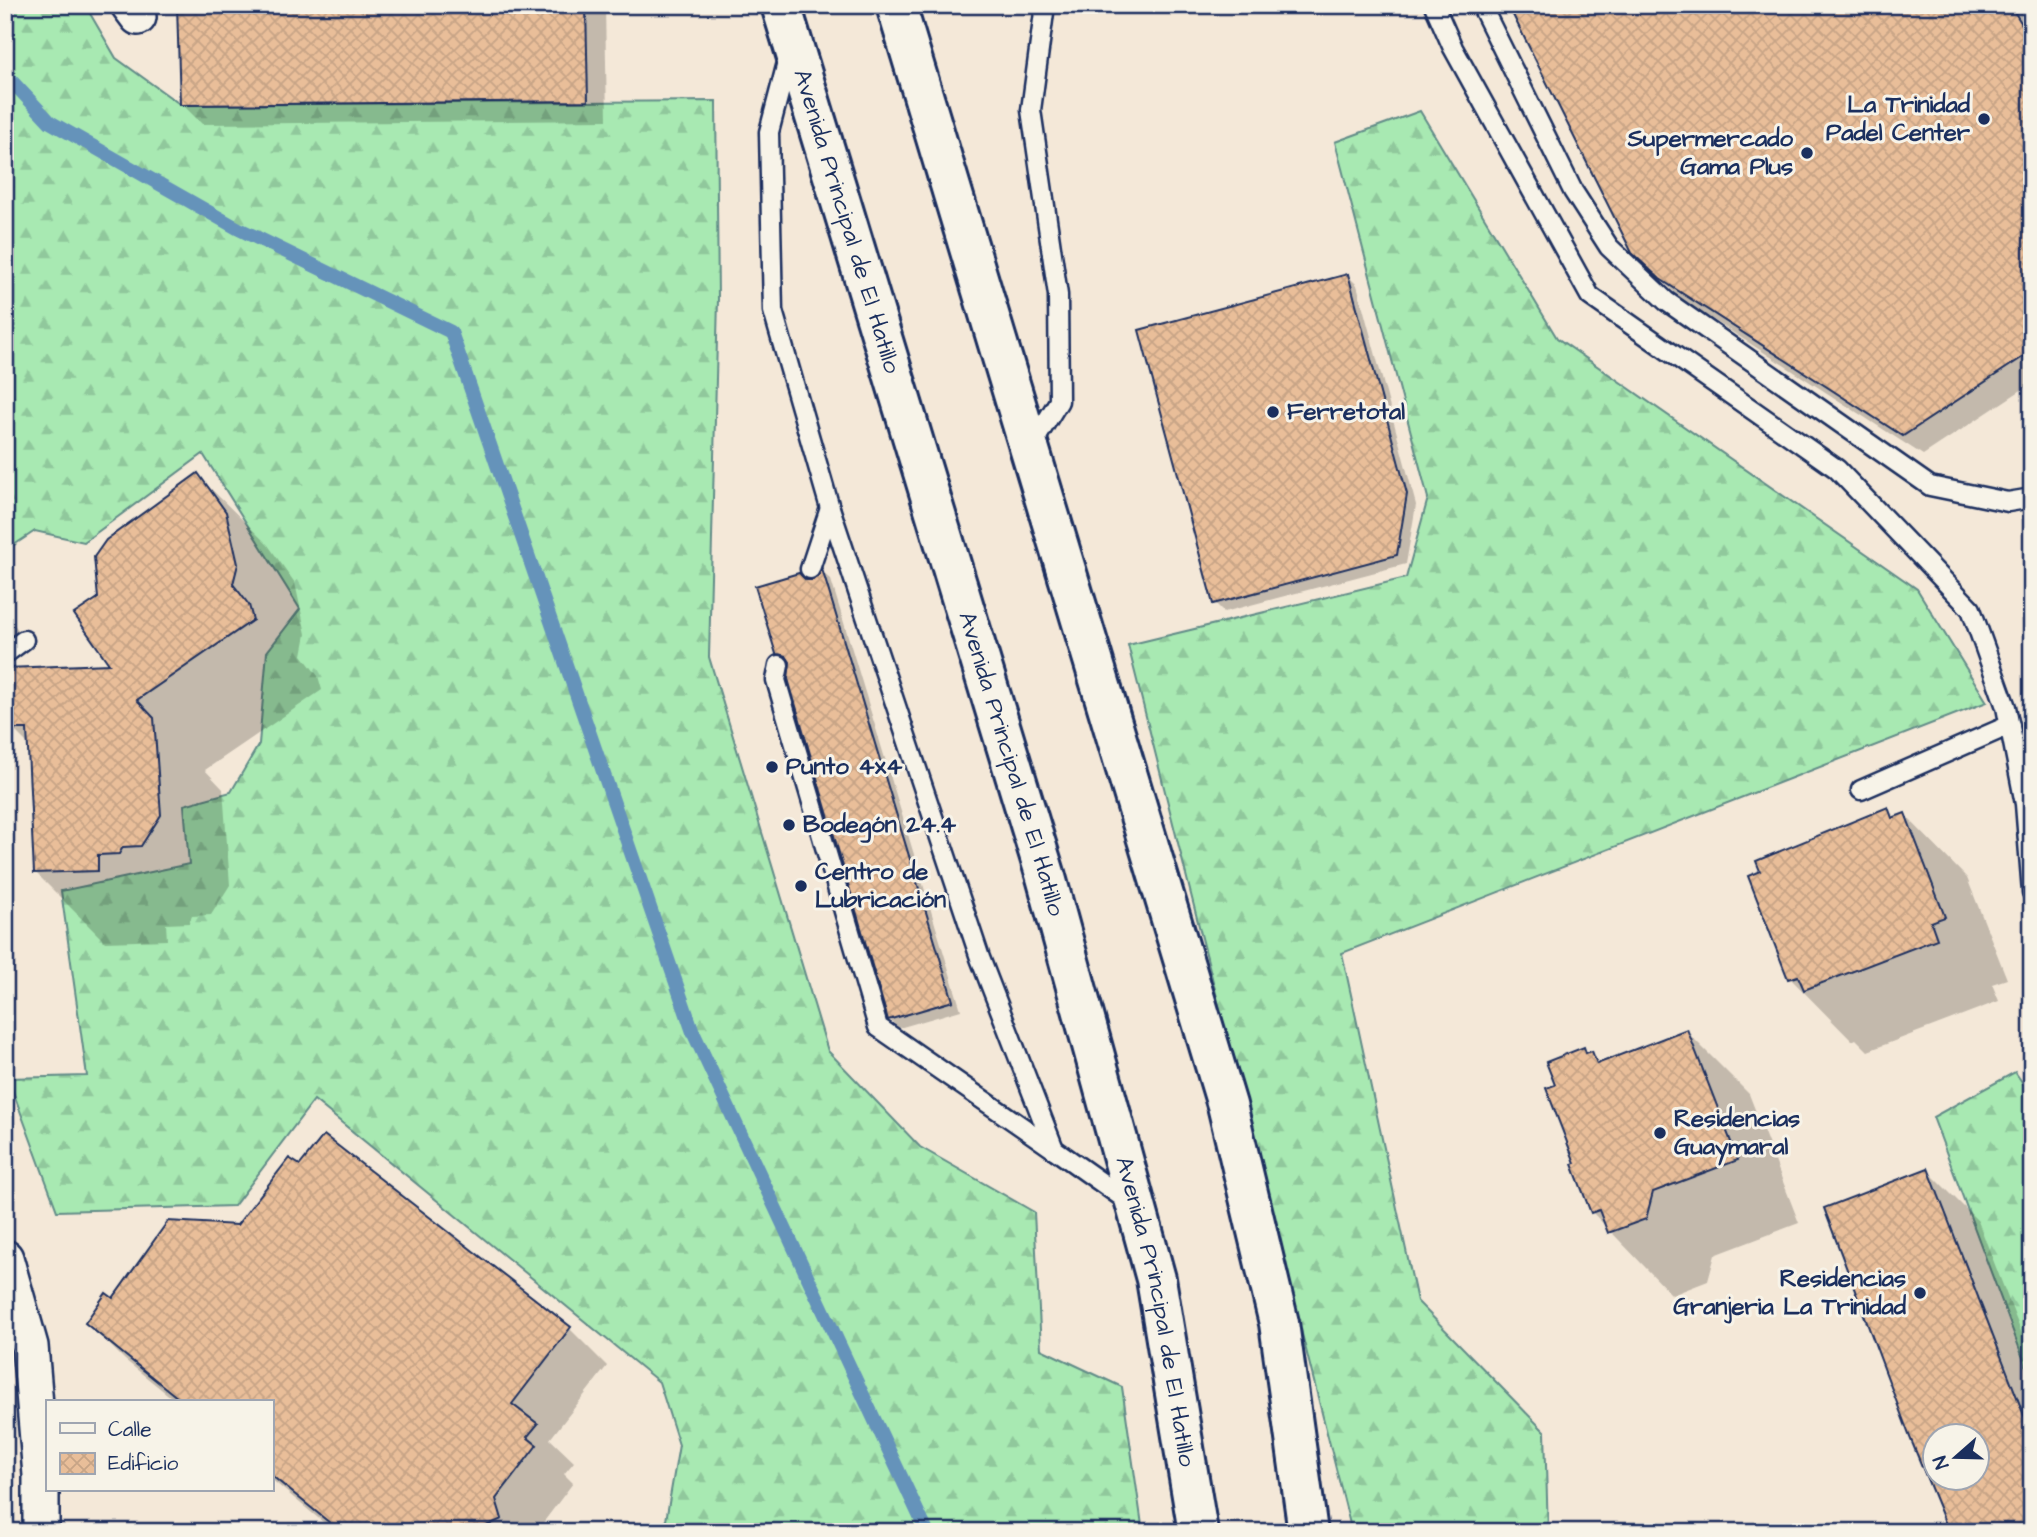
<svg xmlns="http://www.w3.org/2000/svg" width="2037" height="1537" viewBox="0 0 2037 1537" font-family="'Architects Daughter',sans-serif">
	<defs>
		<pattern id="forest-firs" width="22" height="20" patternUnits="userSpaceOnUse" patternTransform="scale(1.75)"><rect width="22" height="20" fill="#a8e9b2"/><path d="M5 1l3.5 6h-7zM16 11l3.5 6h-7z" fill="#90c89c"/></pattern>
		<pattern id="building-cross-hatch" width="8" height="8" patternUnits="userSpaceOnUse" patternTransform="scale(1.75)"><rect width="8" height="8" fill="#e9be99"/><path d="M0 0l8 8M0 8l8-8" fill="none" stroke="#c7a486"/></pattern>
	</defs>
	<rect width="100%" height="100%" fill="#f4e8d8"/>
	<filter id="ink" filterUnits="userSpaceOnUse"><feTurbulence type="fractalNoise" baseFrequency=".0143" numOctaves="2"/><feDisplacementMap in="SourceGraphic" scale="14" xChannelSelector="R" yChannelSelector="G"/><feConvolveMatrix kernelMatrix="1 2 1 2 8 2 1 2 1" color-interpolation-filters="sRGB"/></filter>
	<g filter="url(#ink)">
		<!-- forest -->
		<g fill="url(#forest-firs)" stroke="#628c88" stroke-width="2">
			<polygon points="5,5 85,5 116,58 181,105 716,101 718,299 709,657 828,1051 920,1147 1034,1212 1041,1349 1122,1387 1143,1532 664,1532 679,1445 659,1382 314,1100 234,1206 57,1211 8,1078 87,1076 61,891 189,864 184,805 231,792 259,744 267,652 300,609 203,454 84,542 35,531 5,551"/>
			<polygon points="1420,111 1557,338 1917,589 1987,702 1342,953 1417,1301 1545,1432 1548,1532 1352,1532 1128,645 1406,578 1428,498 1335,142"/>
			<polygon points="2015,1072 2032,1096 2032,1382 1933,1117"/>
		</g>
		<!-- shadow -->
		<g fill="#0003" fill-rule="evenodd">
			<polygon points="178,5 605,5 607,120 202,124 182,104"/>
			<polygon points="1509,5 2017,5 2032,30 2032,383 1923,455 1681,299 1654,272"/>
			<polygon points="1348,276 1357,285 1416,505 1406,564 1224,612 1215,603"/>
			<polygon points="198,476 268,545 295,583 306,634 302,655 318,676 322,690 205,770 223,789 230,885 211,915 192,916 189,923 166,924 167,940 105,942 36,873 29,745 12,728 112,666 100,598"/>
			<polygon points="822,572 831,580 961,1010 899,1028 889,1019 791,664 777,653 806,581 814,582"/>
			<polygon points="5,614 20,632 5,644"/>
			<polygon points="1887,809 1896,818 1905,815 1967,878 2007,979 1992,984 1999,1001 1868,1051 1856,1039 1852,1041 1790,978"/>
			<polygon points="1686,1031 1749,1094 1799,1223 1715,1255 1708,1281 1672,1295 1592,1212 1548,1089 1557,1086 1583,1049 1602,1064"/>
			<polygon points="324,1137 570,1329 607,1366 550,1439 574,1462 564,1474 573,1483 536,1532 335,1532 271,1479 271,1402 177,1402 125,1360 88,1323 113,1300 238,1227 300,1168"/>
			<path d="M1927,1170L1978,1221L2032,1360V1532H1951L1826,1209ZM1936,1436H1978V1478H1936Z"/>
		</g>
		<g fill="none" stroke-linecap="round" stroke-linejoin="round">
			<!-- stream -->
			<polyline stroke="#6593ba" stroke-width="14" points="5,74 50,122 237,228 451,332 693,1032 927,1532"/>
		</g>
		<!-- building -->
		<g fill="url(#building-cross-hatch)" stroke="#1b2f5e" stroke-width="2" fill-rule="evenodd">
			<polygon points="177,5 586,5 588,101 180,105"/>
			<polygon points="1508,5 2010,5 2032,40 2032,351 1903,436 1660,279 1632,253"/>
			<polygon points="1348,274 1407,494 1397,555 1213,604 1139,330"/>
			<polygon points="198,473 226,512 238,564 233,584 249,605 253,620 137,700 154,718 161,815 141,846 123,847 119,854 98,855 98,871 34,873 27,729 11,729 7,668 109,664 74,614 98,598 94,557 106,540"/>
			<polygon points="822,569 953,1001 888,1020 788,679 790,662 786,656 776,654 755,586 799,573 806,580 813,580"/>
			<polygon points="1888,807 1892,818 1905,813 1945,917 1931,922 1937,939 1804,990 1798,976 1788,979 1748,876 1760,871 1756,861"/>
			<polygon points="1687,1029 1738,1160 1653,1192 1646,1219 1608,1233 1599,1210 1591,1213 1572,1164 1575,1163 1546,1088 1555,1085 1546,1062 1584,1047 1586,1053 1592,1051 1597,1064"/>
			<polygon points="324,1135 571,1327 512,1404 538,1424 527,1437 537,1445 496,1499 502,1519 473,1532 341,1532 271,1475 271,1402 183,1402 85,1323 106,1293 113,1298 168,1221 237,1225 289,1158 300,1165"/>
			<path d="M1928,1168L2032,1436V1532H1949L1909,1435L1824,1208ZM1936,1436H1978V1478H1936Z"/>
		</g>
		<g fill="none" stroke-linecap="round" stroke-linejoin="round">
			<!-- lane casing -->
			<g stroke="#1b2f5e" stroke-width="23">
				<g id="lane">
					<polyline points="1434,5 1453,48 1590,296 1837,469 1971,609 2006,707 2025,804 2032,892"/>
					<polyline points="1481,5 1573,191 1609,247 1666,301 1930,486 2008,502 2032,498"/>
					<polyline points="789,55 769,132 773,311 830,508 980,958 1054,1149 1129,1202"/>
					<polyline points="1032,445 1059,401 1058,295 1031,110 1045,5"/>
					<polyline points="810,569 830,508"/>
					<polyline points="5,654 24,640"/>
					<polyline points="779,665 776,680 878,1027 1054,1149"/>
					<polyline points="1861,790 2010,725"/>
				</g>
			</g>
			<!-- street casing -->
			<g stroke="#1b2f5e" stroke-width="40">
				<g id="street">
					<polyline points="129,5 138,17"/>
					<polyline points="5,1258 30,1346 41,1475 41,1532"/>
				</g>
			</g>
			<!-- secondary casing -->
			<g stroke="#1b2f5e" stroke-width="44">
				<g id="secondary">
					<path id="s1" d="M781,5L1046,877L1156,1279L1198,1532"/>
					<polyline points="896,5 1227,1105 1279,1323 1308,1532"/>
				</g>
			</g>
			<!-- lane -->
			<use href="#lane" stroke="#f7f3e8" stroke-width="18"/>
			<!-- street -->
			<use href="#street" stroke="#f7f3e8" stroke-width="35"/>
			<!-- secondary -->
			<use href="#secondary" stroke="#f7f3e8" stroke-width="38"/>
		</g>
	</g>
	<!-- markers -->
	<g fill="#1b2f5e" stroke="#f7f3e8" stroke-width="2.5">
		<circle cx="1984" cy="119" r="7"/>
		<circle cx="1807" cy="153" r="7"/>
		<circle cx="1273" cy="412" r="7"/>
		<circle cx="772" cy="767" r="7"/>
		<circle cx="789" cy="825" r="7"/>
		<circle cx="801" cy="886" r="7"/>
		<circle cx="1660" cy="1133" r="7"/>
		<circle cx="1920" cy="1293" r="7"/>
	</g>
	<g text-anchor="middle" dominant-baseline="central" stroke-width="6" stroke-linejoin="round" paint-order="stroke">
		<!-- poi labels -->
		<g font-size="24" font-weight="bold" fill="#1b2f5e" stroke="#f7f3e8" text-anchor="start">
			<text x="1970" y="105" text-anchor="end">La Trinidad<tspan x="1970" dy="28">Padel Center</tspan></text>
			<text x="1793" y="139" text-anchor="end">Supermercado<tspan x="1793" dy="28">Gama Plus</tspan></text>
			<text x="1287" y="412">Ferretotal</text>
			<text x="786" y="767">Punto 4x4</text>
			<text x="803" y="825">Bodegón 24.4</text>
			<text x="815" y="872">Centro de<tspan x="815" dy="28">Lubricación</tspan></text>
			<text x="1674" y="1119">Residencias<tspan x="1674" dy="28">Guaymaral</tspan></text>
			<text x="1906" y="1279" text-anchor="end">Residencias<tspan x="1906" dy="28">Granjeria La Trinidad</tspan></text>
		</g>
		<!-- street labels -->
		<g font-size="24" fill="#1b2f5e" stroke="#f7f3e8">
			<text stroke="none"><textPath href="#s1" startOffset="226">Avenida Principal de El Hatillo</textPath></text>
			<text stroke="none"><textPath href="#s1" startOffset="793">Avenida Principal de El Hatillo</textPath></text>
			<text stroke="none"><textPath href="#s1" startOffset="1360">Avenida Principal de El Hatillo</textPath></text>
		</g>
	</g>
	<!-- margin -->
	<rect width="2037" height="1537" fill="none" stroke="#f7f3e8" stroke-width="28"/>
	<rect x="14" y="14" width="2009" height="1509" fill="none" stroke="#1b2f5e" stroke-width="2.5" filter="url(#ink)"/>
	<!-- legend -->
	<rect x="46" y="1400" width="228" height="91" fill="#f7f3e8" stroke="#9fa5b1" stroke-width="2"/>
	<rect x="60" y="1423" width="35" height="10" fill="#f7f3e8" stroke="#9fa5b1" stroke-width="2"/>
	<text x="108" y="1436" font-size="21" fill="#1b2f5e">Calle</text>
	<rect x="60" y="1453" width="35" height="21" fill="url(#building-cross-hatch)" stroke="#9fa5b1" stroke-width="2"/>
	<text x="108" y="1470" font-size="21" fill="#1b2f5e">Edificio</text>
	<!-- north arrow -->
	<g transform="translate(1956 1457) rotate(250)"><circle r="33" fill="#f7f3e8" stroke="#9fa5b1" stroke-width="2"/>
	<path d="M0-5L12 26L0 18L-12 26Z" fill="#1b2f5e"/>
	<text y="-10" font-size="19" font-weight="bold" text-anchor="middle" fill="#1b2f5e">N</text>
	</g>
</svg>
